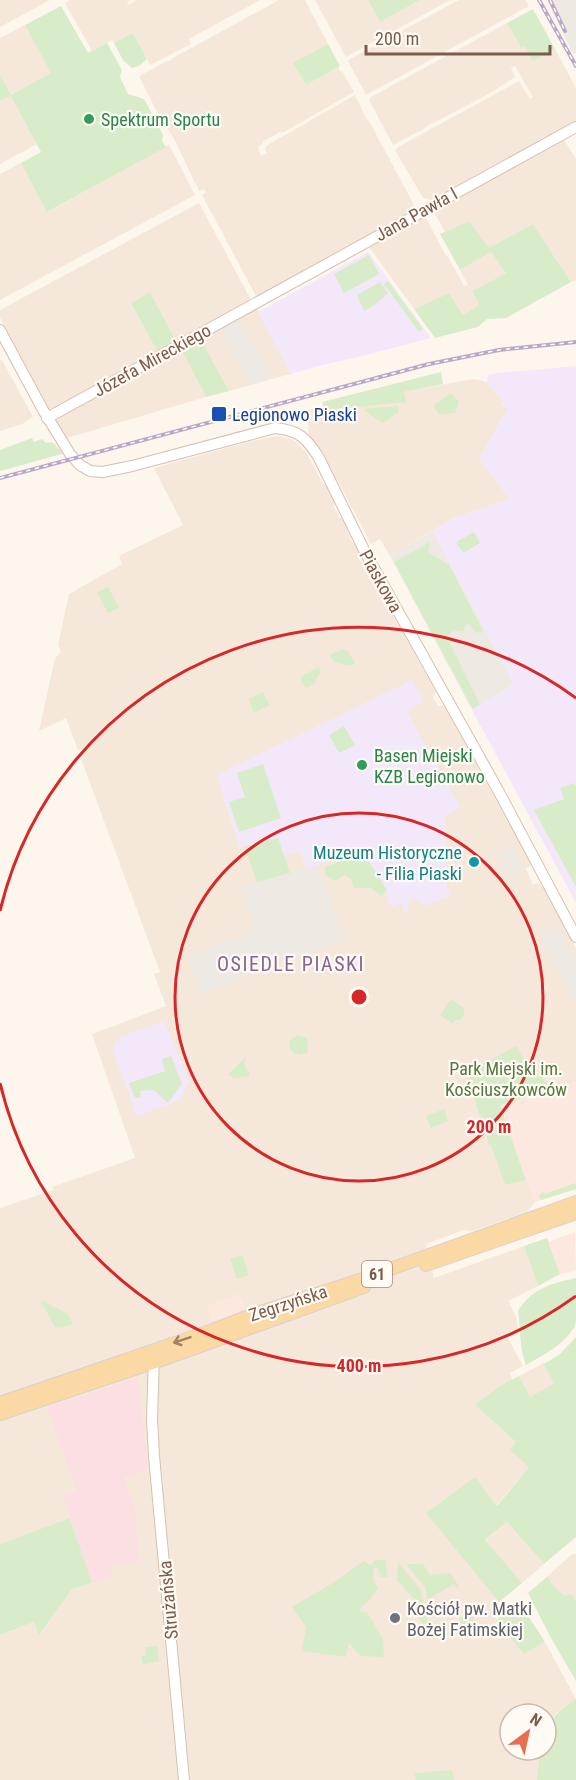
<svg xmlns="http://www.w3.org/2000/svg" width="576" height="1780" viewBox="0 0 576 1780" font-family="'Roboto Condensed',sans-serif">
	<rect width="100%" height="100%" fill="#fdf6ec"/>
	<!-- residential -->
	<g fill="#f5e8da">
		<polygon points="0,0 50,0 0,27"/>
		<polygon points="71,0 131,0 127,2 128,5 137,0 260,0 189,39 191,44 150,65 133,33 114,43 112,40 92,51 65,3"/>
		<polygon points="279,0 305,0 328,44 294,63 306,85 338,67 341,72 342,71 354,92 284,132 280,132 262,142 263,144 258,147 261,156 267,153 265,149 266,146 355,95 367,120 368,119 414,205 412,210 258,297 256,296 202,195 206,192 204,189 199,191 174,139 155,108 139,76 167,61 172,60 171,59"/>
		<polygon points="315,0 368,0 380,22 420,0 450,0 346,57"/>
		<polygon points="459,0 525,0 529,6 366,95 348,61 350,59"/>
		<polygon points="507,23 520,47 524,46 533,60 555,49 576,88 576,121 431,200 423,198 395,150 398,147 519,81 530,99 533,97 515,66 511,68 515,77 485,96 433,123 431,123 427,127 393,145 369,100 371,97"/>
		<polygon points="25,25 52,73 11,95 37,144 0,164 0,101 11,95 0,75 0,38"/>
		<polygon points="564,140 576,159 576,280 571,282 533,224 489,249 469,221 445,232 434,212"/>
		<polygon points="169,145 195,195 0,300 0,174 21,163 48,212"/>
		<polygon points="199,203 251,300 176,341 150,292 131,303 157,351 52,409 48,407 0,317 0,310"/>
		<polygon points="425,216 446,256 448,257 464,286 468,285 460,270 491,252 506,273 472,291 479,305 463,315 449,293 414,309 369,247"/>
		<polygon points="257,308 291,374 272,379 239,318"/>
		<polygon points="220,328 251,385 229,391 200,338"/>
		<polygon points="181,349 206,397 67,438 56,420 57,416"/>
		<polygon points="2,360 33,417 22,424 0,431 0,361"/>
		<polygon points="473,379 484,381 504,400 501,404 508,409 479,459 510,499 454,518 390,556 380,539 371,544 337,479 334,478 319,447 309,435 307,410"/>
		<polygon points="278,436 291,439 296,442 306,452 323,484 326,485 334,500 334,507 339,517 344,521 351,540 359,551 359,559 375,583 436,692 433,697 438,706 444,706 512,829 530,863 529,867 526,868 533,885 538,883 546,890 576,948 576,1082 552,1090 540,1075 481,1118 481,1121 489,1145 491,1146 507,1185 527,1179 535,1202 527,1212 473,1231 464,1230 426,1244 434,1278 524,1246 538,1286 508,1301 516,1316 518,1330 507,1336 523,1366 510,1373 512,1380 498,1387 475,1405 517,1443 529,1467 496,1506 427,1513 499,1602 495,1622 524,1654 545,1642 576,1699 556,1713 546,1732 546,1714 510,1714 510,1750 540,1750 537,1780 0,1780 0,1635 34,1622 40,1634 72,1589 92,1583 70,1519 0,1544 0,1208 53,1190 52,1187 135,1158 92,1034 166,1006 154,974 160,972 81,759 85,757 82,749 78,750 66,718 39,731 55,658 61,652 58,645 69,594 122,564 119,556 183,525 154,468 252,441"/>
		<polygon points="544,1363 555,1384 530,1398 519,1376"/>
		<polygon points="507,1522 544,1564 522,1583 485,1541"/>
		<polygon points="576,1554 576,1600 572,1594 565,1597 550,1581 548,1576 571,1555"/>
	</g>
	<!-- commercial -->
	<g fill="#fde8e0">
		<polygon points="576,1082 576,1189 535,1202 526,1180 500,1105"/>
		<polygon points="575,1232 576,1271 560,1274 549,1242"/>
		<polygon points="239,1294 246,1310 213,1322 207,1306"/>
	</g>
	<!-- industrial -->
	<g fill="#efe9e4">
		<polygon points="547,0 576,0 576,53 573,54"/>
		<polygon points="239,318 272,379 251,385 220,328"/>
		<polygon points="433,531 514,684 472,710 390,556"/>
		<polygon points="512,845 524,866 523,869 507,875 496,854"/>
		<polygon points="317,865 345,939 201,994 188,956 255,930 239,887"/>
		<polygon points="557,926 560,933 566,930 568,934 562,937 570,952 576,949 576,954 572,956 576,963 576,1004 540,936"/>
	</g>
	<!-- education -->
	<g fill="#f3e8fa">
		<polygon points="368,252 431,338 358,357 319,366 291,374 258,312"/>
		<polygon points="576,366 576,903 472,710 514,684 433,531 454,518 510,499 479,459 508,409 501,404 504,400 486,383 489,374"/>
		<polygon points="412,680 424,701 407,712 460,807 444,816 446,828 445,881 450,896 424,906 414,898 409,901 408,912 405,913 401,903 391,907 383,884 361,853 354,857 345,857 306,868 300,851 284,856 277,838 239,848 217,775"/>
		<polygon points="164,1021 189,1081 180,1100 137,1116 113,1051 115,1043 120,1037"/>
	</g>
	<!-- medical -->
	<polygon fill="#fbdfe3" points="138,1378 148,1469 124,1477 135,1511 139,1562 112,1565 113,1576 92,1583 63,1496 77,1491 47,1407"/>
	<!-- green -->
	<g fill="#d8ecc9">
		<polygon points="368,0 420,0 380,22"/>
		<polygon points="61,6 88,53 107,43 122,70 120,77 128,94 144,99 163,135 162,141 166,147 47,212 21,163 41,152 11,96 0,101 0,75 11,95 51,73 25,25"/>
		<polygon points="533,9 555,49 533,61 524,46 521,48 507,23"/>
		<polygon points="133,33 147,59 139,66 132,68 123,60 114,43"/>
		<polygon points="328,44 340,66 306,85 293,63"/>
		<polygon points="469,221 489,248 533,224 571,282 506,318 487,319 478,327 435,338 414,309 449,293 463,315 479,305 472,291 506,273 491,252 460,270 440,234"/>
		<polygon points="369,255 379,274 344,293 334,274"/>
		<polygon points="388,281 423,329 419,332 384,284"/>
		<polygon points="380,282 388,293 376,304 364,311 357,295"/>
		<polygon points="150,292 176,341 157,351 131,303"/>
		<polygon points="200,338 229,391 206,397 181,349"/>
		<polygon points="441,372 443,384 404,392 406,402 324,410 322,402"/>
		<polygon points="451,393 459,402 455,413 439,414 433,406"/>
		<polygon points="399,406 398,412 383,423 369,414 364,409"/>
		<polygon points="32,438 34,442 42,439 46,443 52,442 61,451 62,454 0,471 0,450"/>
		<polygon points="474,532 480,543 463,553 456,542"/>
		<polygon points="430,542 428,552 449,565 483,631 476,633 469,623 465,625 464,631 454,630 447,637 480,705 473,709 394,562"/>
		<polygon points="108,587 119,608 108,613 97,592"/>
		<polygon points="343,649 347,650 355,663 350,666 334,662 330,655"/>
		<polygon points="318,667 321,671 314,684 306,688 301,680 302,676"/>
		<polygon points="263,692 270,705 254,713 248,699"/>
		<polygon points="344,726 355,745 339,753 329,735"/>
		<polygon points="263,764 281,818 239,832 229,802 245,797 237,773"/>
		<polygon points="574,783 576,787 576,887 534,810 564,799 560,788"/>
		<polygon points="278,838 290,873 257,882 244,847"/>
		<polygon points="366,857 387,890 381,896 371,888 354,888 351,879 345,875 335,881 325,875 325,867 348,859"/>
		<polygon points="451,999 464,1008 464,1015 460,1020 455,1020 453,1024 440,1015"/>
		<polygon points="298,1035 307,1038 308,1052 301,1055 293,1053 289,1047 290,1040"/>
		<polygon points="516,1046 534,1077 540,1075 552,1090 500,1105 526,1180 507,1185 504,1182 491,1146 489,1145 466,1073"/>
		<polygon points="171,1056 182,1084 168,1103 154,1090 140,1091 141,1097 135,1098 129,1083 165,1071 162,1059"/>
		<path d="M245,1058L246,1059L244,1063L250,1075L245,1078L244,1076C238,1079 233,1079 228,1074Z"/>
		<polygon points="444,1109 448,1121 431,1128 426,1116"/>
		<polygon points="576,1183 576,1189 541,1200 539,1196 543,1191 544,1194"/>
		<polygon points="547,1238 560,1274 538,1286 524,1246"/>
		<polygon points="242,1255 249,1275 237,1279 230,1259"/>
		<path d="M576,1278C576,1291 576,1310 576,1322C571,1341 542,1356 526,1365C519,1348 521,1329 518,1311C531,1289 552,1283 576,1278Z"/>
		<polygon points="43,1301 68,1314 73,1324 60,1328 55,1327 41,1302"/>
		<polygon points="576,1337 576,1537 544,1564 507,1522 485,1540 522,1583 499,1602 426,1513 475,1477 497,1506 529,1467 510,1450 516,1442 475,1405 498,1387 519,1376 530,1397 554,1384 544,1364 560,1354"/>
		<polygon points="70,1518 92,1583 72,1589 39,1635 34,1622 0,1635 0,1544"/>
		<polygon points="375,1560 386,1560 387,1577 381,1577 378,1568 374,1568 373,1579 378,1589 367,1603 361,1607 360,1612 367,1612 383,1639 384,1657 360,1656 349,1643 346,1657 302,1651 306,1627 292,1607 331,1584 364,1561 370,1565"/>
		<polygon points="398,1562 420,1589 431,1637 412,1607 418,1603 404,1589 402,1584 397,1581"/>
		<polygon points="406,1564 423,1564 430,1575 450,1573 459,1586 456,1588 454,1584 428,1599 425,1587"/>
		<polygon points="548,1576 550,1581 564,1596 572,1594 576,1600 576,1681 551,1638 528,1593"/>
		<polygon points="519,1601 545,1642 524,1654 495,1621"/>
		<polygon points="468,1612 476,1622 458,1636 451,1626"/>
		<polygon points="157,1646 159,1661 143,1665 141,1656 146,1655 145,1647"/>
		<path d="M576,1699V1780H537L540,1750H546C546,1722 553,1714 576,1699Z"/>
		<polygon points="452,1770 454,1780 416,1780 414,1773"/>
	</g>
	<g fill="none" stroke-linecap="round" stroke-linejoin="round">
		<!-- secondary casing -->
		<g stroke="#d6c0b0" stroke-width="12">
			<g id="secondary">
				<path d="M0,330L43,410L70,454L80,465L90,471L103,472L132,466L275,428C298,430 307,438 319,458L365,552L499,792L576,937"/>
				<polyline points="47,418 576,127"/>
				<polyline points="154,1356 152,1419 154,1456 184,1780"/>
			</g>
		</g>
		<!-- primary casing -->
		<g stroke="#dad1cd" stroke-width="14">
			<g id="primary">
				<polyline points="426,1265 576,1213"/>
				<polyline points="0,1403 210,1331 254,1314 360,1280 576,1202"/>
				<polyline points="0,1414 170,1357 364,1287"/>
			</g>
		</g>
		<!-- secondary -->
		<use href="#secondary" stroke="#fff" stroke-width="10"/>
		<!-- primary -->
		<use href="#primary" stroke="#fbd9a5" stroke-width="12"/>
		<!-- rail casing -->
		<g stroke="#b9a8c9" stroke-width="4">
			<g id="rail">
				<polyline points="539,0 576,66"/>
				<polyline points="550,0 565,31"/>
				<polyline points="0,478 429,364 499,350 576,342"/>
			</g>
		</g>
		<!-- rail -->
		<use href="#rail" stroke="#fffaf3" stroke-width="1.5" stroke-dasharray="4.5" stroke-linecap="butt"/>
	</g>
	<!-- one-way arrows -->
	<defs><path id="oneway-shaft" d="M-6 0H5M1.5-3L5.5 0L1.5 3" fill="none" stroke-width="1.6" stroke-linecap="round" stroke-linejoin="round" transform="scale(1.5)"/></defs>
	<use stroke="#a18267" href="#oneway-shaft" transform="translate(182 1340) rotate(161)"/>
	<!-- distance rings -->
	<g fill="none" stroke="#d62828" stroke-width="3">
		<circle cx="359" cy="997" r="184"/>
		<path d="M576 1296A369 369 0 0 1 0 1083M0 911A369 369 0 0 1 576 698"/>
	</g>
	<!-- markers -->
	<g fill="#2e9e5b" stroke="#fffaf3" stroke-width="2">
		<circle cx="89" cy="119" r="6"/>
		<circle cx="362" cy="765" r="6"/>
	</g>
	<rect fill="#1a4fb4" stroke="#fffaf3" stroke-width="2" x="211" y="406" width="16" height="16" rx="3"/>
	<circle fill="#0f9aa8" stroke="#fffaf3" stroke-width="2" cx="474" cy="862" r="6"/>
	<circle fill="#6b7280" stroke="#fffaf3" stroke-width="2" cx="395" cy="1618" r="6"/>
	<g text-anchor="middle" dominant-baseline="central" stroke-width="4.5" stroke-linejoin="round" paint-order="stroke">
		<!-- shield labels -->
		<rect fill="#fffaf3" stroke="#a28b7f" stroke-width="1.5" x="362" y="1261" width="30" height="26" rx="4.5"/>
		<g font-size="16" font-weight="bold" fill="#7a5c4d">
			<text x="377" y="1274">61</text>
		</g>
		<!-- leisure labels -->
		<g font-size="18" fill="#27864d" stroke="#fffaf3" text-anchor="start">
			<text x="101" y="119">Spektrum Sportu</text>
			<text x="374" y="755">Basen Miejski<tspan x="374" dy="21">KZB Legionowo</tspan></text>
		</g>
		<!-- street labels -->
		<g font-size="18" fill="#7a5c4d" stroke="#fffaf3">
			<text transform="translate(416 214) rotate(-29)">Jana Pawła I</text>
			<text transform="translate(152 360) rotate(-29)">Józefa Mireckiego</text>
			<text transform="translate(381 581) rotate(61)">Piaskowa</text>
			<text transform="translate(288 1303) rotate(-18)">Zegrzyńska</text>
			<text transform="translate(168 1600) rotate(-95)">Strużańska</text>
		</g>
		<!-- transit labels -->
		<g font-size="18" fill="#164399" stroke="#fffaf3" text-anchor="start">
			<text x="232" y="414">Legionowo Piaski</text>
		</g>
		<!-- culture labels -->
		<g font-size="18" fill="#0d838f" stroke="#fffaf3" text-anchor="end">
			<text x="462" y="852">Muzeum Historyczne<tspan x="462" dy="21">- Filia Piaski</tspan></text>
		</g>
		<!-- park labels -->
		<g font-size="18" fill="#537a41" stroke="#fffaf3">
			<text x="506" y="1068">Park Miejski im.<tspan x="506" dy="21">Kościuszkowców</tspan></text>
		</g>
		<!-- worship labels -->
		<g font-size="18" fill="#5b616d" stroke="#fffaf3" text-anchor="start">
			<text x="407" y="1608">Kościół pw. Matki<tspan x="407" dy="21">Bożej Fatimskiej</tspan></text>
		</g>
		<!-- neighbourhood labels -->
		<g font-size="20" letter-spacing="1.5" fill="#846695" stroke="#fffaf3">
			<text x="291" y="964">OSIEDLE PIASKI</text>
		</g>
	</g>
	<circle cx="359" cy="997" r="9" fill="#d62828" stroke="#fffaf3" stroke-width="3"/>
	<g font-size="18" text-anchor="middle" font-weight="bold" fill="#d62828" stroke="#fffaf3" stroke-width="4.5" stroke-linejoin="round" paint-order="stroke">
		<text x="489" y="1133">200 m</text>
		<text x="359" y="1372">400 m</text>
	</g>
	<!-- north arrow -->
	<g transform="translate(528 1732) rotate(33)"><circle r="28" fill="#fffaf3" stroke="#cabbb1" stroke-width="1.5"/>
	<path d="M0-4.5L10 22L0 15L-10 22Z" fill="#e76f51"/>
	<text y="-9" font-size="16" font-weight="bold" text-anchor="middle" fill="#7a5c4d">N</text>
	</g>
	<!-- scale -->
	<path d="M366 45v9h184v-9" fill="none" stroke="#7a5c4d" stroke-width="3"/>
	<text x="375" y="45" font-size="18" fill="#7a5c4d" stroke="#fffaf3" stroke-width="4.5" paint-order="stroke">200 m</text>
</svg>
